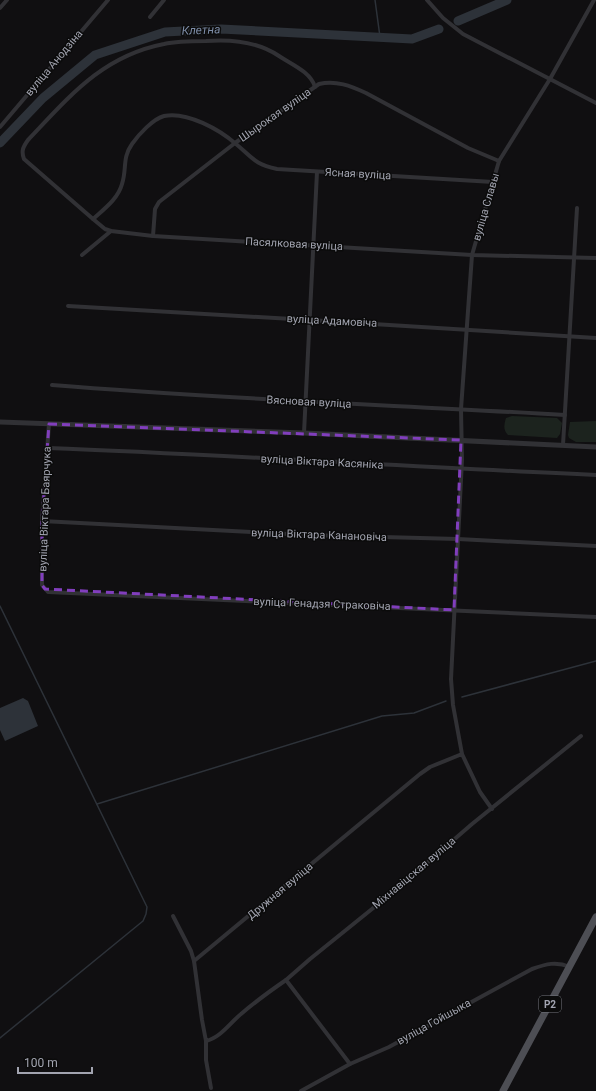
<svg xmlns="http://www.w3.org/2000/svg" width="596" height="1091" viewBox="0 0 596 1091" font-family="Roboto,sans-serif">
	<rect width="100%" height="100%" fill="#100f11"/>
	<!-- green -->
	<g fill="#1c231e">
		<path d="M512,416L557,418L562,423L560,434L557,438L508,435C503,430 504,425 506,418Z"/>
		<polygon points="596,421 596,442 576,442 569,438 568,435 570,422"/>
	</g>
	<!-- water -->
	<polygon fill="#2d3239" points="23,698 28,701 38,726 5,741 0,730 0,708"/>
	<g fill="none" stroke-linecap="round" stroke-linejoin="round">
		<!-- stream -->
		<g stroke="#2d3239" stroke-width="1.5">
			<polyline points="375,0 380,37"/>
			<polyline points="0,606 147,907 146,914 143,921 0,1038"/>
			<polyline points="462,697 596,661"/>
			<polyline points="97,804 382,716 414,713 446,701"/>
		</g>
		<!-- river -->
		<g stroke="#2d3239" stroke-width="9">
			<polyline points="458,21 507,0"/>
			<polyline points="0,143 43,98 95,55 165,32 221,29 412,39 439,29"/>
		</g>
		<!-- minor -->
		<g stroke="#313135" stroke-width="4">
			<polyline points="427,0 443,18 463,34 596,103"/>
			<polyline points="0,8 7,0"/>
			<polyline points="150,17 164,0"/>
			<path d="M315,87C311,72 291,64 279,56C258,42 231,39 206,41C192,41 177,41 164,44C102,56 69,97 28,140C23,147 21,151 24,159L93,219L105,229L111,231L153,236L472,255L596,258"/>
			<polyline points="0,127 108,0"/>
			<path d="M93,219C104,209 118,199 122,184C127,169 122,158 132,144C139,134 153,119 164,116C187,111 220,130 236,144C253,158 254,164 277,169L493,182"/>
			<path d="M153,236L155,209L159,202L235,143L319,84C336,80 351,86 366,93L468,148L499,161"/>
			<polyline points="82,255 111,231"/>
			<polyline points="68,306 309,320 596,338"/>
			<path d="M52,385C223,399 394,405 565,415"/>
			<polyline points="49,424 42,521 42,585 48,592 596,617"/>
			<polyline points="304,433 317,172"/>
			<polyline points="563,445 577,208"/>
			<path d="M48,448C231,455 413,467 596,475"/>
			<polyline points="42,521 308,535 458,539 596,546"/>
			<polyline points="462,754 453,705 451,679 462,460 461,409 472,255 499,161 550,79 594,0"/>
			<polyline points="173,916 191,951 194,961"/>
			<path d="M286,980C270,991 255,1002 241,1014C230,1023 220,1038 206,1041L202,1020L194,961L420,774L430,767L462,754L480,792L492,809"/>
			<polyline points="206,1041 206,1060 211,1088"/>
			<polyline points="350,1064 286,980 310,959 398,888 472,824 581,736"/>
			<path d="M301,1091L350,1064L389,1047L532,969C546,964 556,961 570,967"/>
		</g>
		<!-- tertiary -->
		<polyline stroke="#313135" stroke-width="5" points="0,422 304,433 596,447"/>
		<!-- primary -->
		<polyline stroke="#4d4e54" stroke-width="7" points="503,1091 596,917"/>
	</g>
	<!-- marked area -->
	<path fill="none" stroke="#813ebd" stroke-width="3" stroke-dasharray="8 5" stroke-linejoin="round" d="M49,424L461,440L454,610L45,589L42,585V521Z"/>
	<g text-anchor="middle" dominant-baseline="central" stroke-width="3" stroke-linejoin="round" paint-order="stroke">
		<!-- shield labels -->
		<rect fill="#0b0b0b" stroke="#75767e" stroke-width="1" x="539" y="996" width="22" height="16" rx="3"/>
		<g font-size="10" font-weight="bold" fill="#a2a4b0">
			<text x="550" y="1004">Р2</text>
		</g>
		<!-- street labels -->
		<g font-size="11" fill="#a2a4b0" stroke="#0b0b0b">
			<text transform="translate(54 63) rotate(-50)">вуліца Анодзіна</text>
			<text transform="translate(275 115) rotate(-35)">Шырокая вуліца</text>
			<text transform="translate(358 174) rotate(3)">Ясная вуліца</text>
			<text transform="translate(486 207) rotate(-74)">вуліца Славы</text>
			<text transform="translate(294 244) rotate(3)">Пасялковая вуліца</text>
			<text transform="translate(332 321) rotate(3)">вуліца Адамовіча</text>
			<text transform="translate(309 402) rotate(3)">Вясновая вуліца</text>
			<text transform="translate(322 462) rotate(3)">вуліца Віктара Касяніка</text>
			<text transform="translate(45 509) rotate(-88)">вуліца Віктара Баярчука</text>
			<text transform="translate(319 535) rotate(2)">вуліца Віктара Канановіча</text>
			<text transform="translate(322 604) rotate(2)">вуліца Генадзя Страковіча</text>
			<text transform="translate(414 873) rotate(-40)">Міхнавіцская вуліца</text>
			<text transform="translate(280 891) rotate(-40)">Дружная вуліца</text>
			<text transform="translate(434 1022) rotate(-29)">вуліца Гойшыка</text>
		</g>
		<!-- water labels -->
		<g font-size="12" font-style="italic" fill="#7d8ca7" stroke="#0b0b0b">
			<text transform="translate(201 30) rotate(-2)">Клетна</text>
		</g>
	</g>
	<!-- scale -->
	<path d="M18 1067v6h74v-6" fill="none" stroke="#a2a4b0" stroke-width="2"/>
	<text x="24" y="1067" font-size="12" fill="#a2a4b0" stroke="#0b0b0b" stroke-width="3" paint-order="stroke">100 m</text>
</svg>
